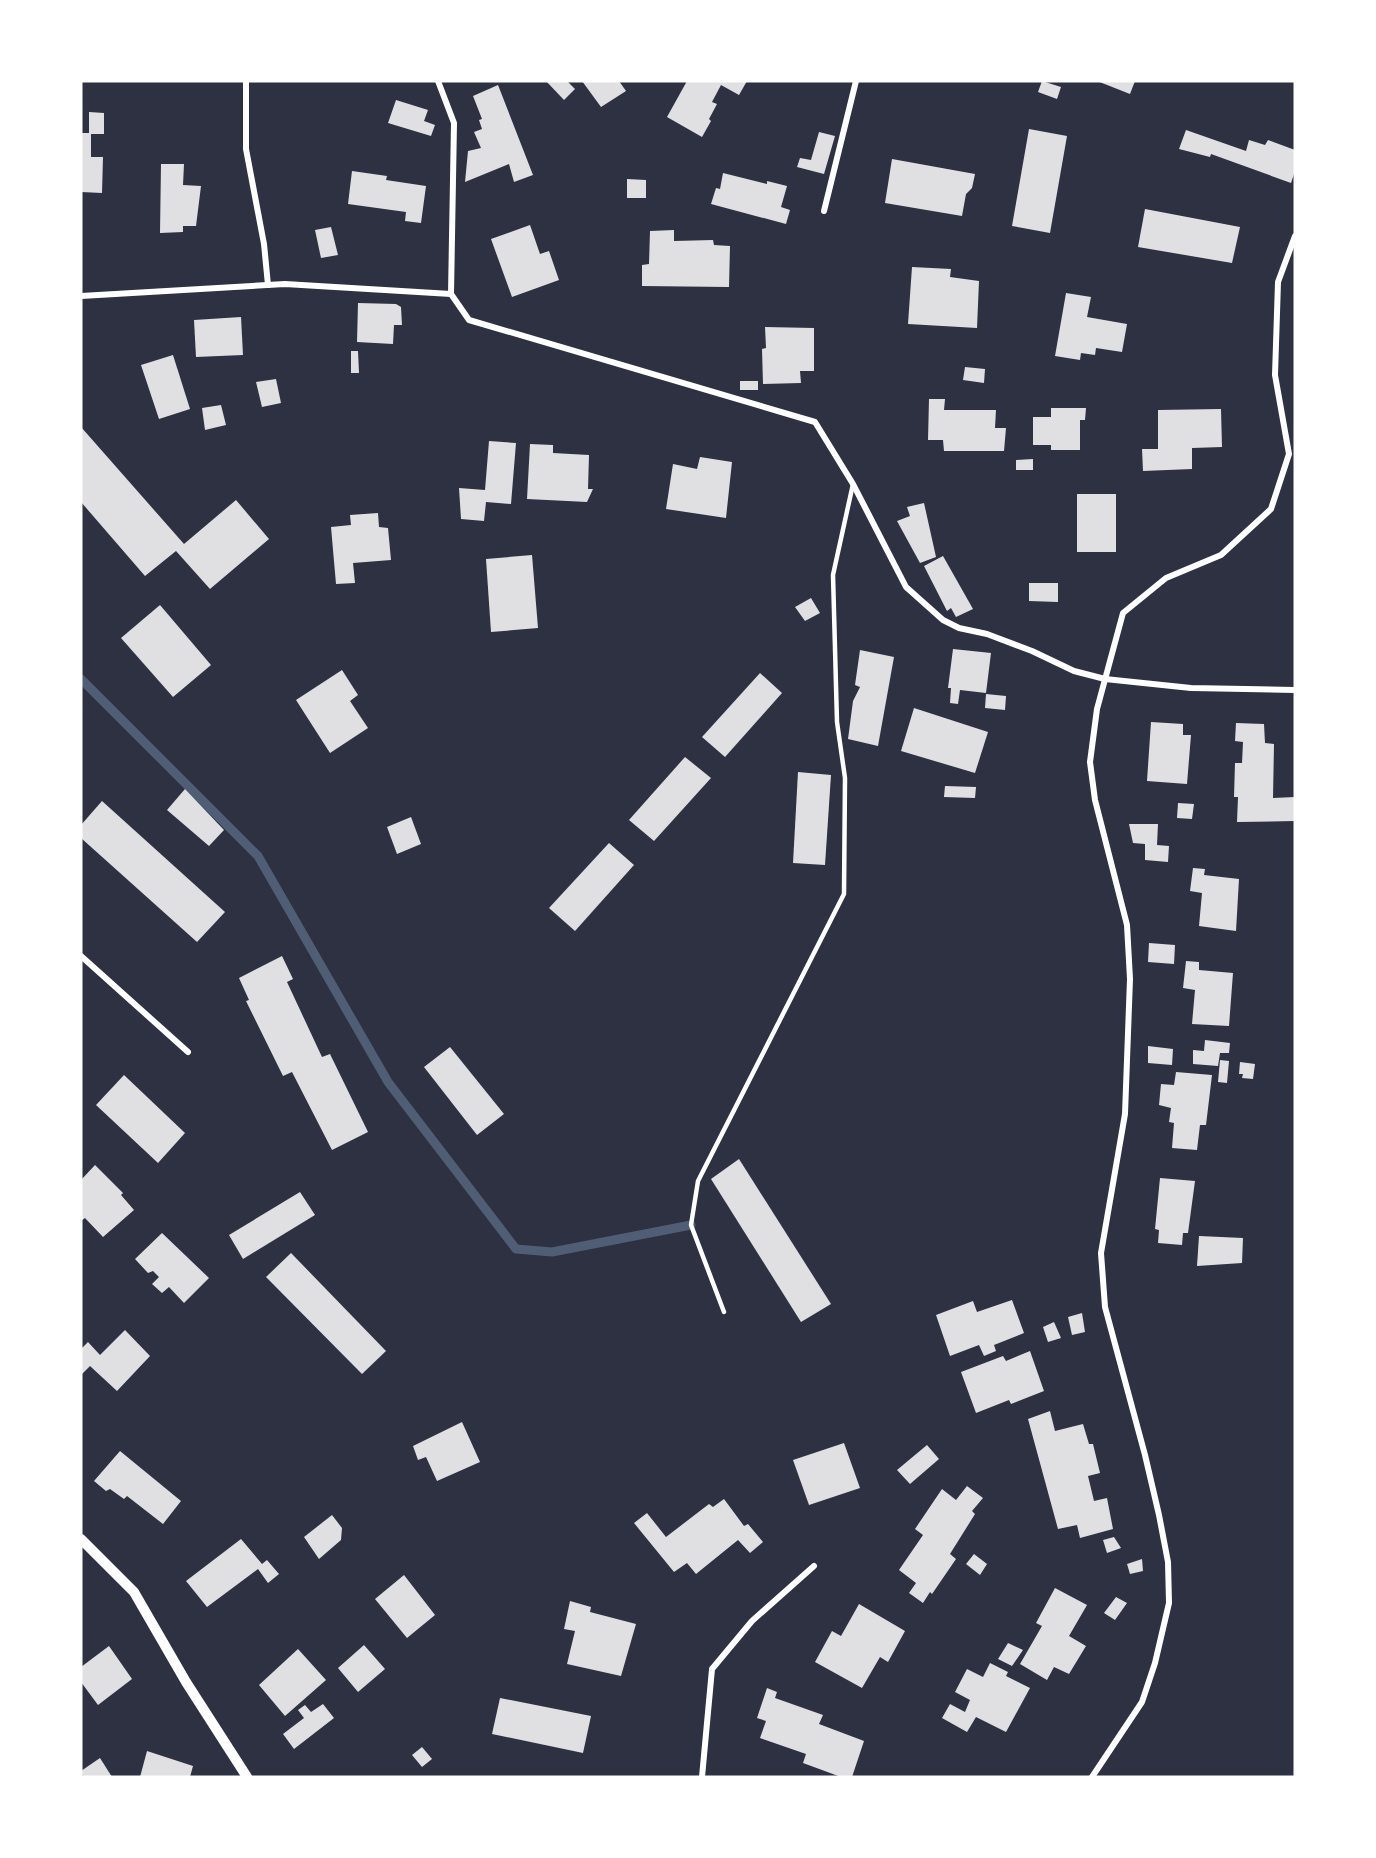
<svg xmlns="http://www.w3.org/2000/svg" width="1376" height="1858" viewBox="0 0 1376 1858" font-family="'Golos Text',sans-serif">
	<rect width="100%" height="100%" fill="#2d3142"/>
	<g fill="none" stroke-linecap="round" stroke-linejoin="round">
		<!-- stream -->
		<polyline stroke="#4f5d75" stroke-width="9" points="81,679 258,856 388,1082 516,1249 552,1252 691,1225"/>
	</g>
	<!-- building -->
	<g fill="#e0e0e3">
		<polygon points="546,81 567,81 575,89 564,100"/>
		<polygon points="582,81 619,81 626,91 601,107"/>
		<polygon points="687,81 747,81 739,95 721,85 712,102 717,104 709,119 711,121 702,137 667,117"/>
		<polygon points="1042,81 1061,87 1057,99 1038,92"/>
		<polygon points="1097,81 1135,81 1130,94"/>
		<polygon points="498,85 533,175 514,182 509,164 465,182 468,151 481,148 474,132 482,129 479,120 482,119 473,96"/>
		<polygon points="396,100 428,110 424,121 435,125 431,136 388,123"/>
		<polygon points="89,112 104,113 104,134 91,134 91,157 103,157 102,193 81,192 81,133 89,133"/>
		<polygon points="1029,129 1067,136 1050,233 1012,226"/>
		<polygon points="1186,130 1246,151 1249,140 1265,145 1268,140 1295,150 1295,171 1291,183 1211,154 1210,157 1179,149"/>
		<polygon points="819,132 835,136 824,174 797,167 800,158 811,160"/>
		<polygon points="892,159 975,174 972,188 966,194 962,216 885,203"/>
		<polygon points="161,164 184,164 183,185 201,186 196,226 183,226 183,232 160,233"/>
		<polygon points="352,171 387,176 386,180 426,186 421,223 405,221 406,212 348,204"/>
		<polygon points="723,173 767,184 767,181 787,186 781,207 790,210 786,224 711,204 716,188 720,189"/>
		<polygon points="627,179 646,180 646,198 627,198"/>
		<polygon points="1145,209 1240,227 1232,263 1138,247"/>
		<polygon points="530,225 540,254 549,251 559,280 512,297 491,239"/>
		<polygon points="331,227 338,255 321,258 315,230"/>
		<polygon points="674,230 674,241 713,240 714,245 730,246 729,287 642,286 642,265 649,264 650,231"/>
		<polygon points="912,267 951,269 950,277 979,281 977,328 908,324"/>
		<polygon points="1066,293 1091,297 1087,317 1127,324 1122,352 1096,348 1095,355 1081,353 1080,360 1055,356"/>
		<polygon points="358,303 396,304 401,307 402,325 394,325 393,344 357,342"/>
		<polygon points="241,317 243,355 196,357 194,320"/>
		<polygon points="765,327 814,328 814,371 800,371 801,383 763,384 762,349 766,348"/>
		<polygon points="351,351 358,351 359,373 351,373"/>
		<polygon points="173,355 190,409 159,419 141,365"/>
		<polygon points="965,367 985,369 984,383 963,380"/>
		<polygon points="276,379 281,403 262,407 256,382"/>
		<rect x="740" y="381" width="18" height="9"/>
		<polygon points="929,399 945,399 944,410 996,410 995,428 1006,428 1004,451 944,451 943,440 928,440"/>
		<polygon points="221,405 226,425 205,430 202,408"/>
		<polygon points="1051,408 1086,408 1085,420 1080,420 1080,450 1051,450 1051,445 1033,445 1033,417 1051,417"/>
		<polygon points="1221,409 1222,447 1192,448 1192,469 1143,471 1142,449 1158,449 1158,410"/>
		<polygon points="81,427 184,544 236,500 269,539 210,589 176,551 145,576 81,502"/>
		<polygon points="489,441 516,443 511,504 486,502 484,521 461,519 459,488 485,490"/>
		<polygon points="530,444 553,445 553,453 589,455 588,489 593,489 587,502 527,499"/>
		<polygon points="700,457 732,462 726,518 666,509 673,464 697,469"/>
		<polygon points="1033,459 1033,470 1016,470 1016,460"/>
		<rect x="1077" y="494" width="39" height="58"/>
		<polygon points="924,503 936,557 920,563 897,521 910,516 907,507"/>
		<polygon points="378,513 379,527 388,528 391,560 353,563 355,583 336,584 331,527 351,525 350,515"/>
		<polygon points="532,555 538,628 491,632 486,559"/>
		<polygon points="943,556 973,609 956,617 951,608 947,611 924,566"/>
		<polygon points="1029,583 1058,583 1058,602 1029,601"/>
		<polygon points="811,598 820,613 805,621 795,607"/>
		<polygon points="160,605 211,665 173,697 121,638"/>
		<polygon points="953,649 991,653 986,693 960,690 958,704 950,703 951,688 948,688"/>
		<polygon points="860,650 894,657 878,746 848,739 853,701 860,687 855,685"/>
		<polygon points="342,670 358,695 350,701 368,728 330,753 296,700"/>
		<polygon points="760,673 782,693 725,757 702,737"/>
		<polygon points="986,694 1006,696 1005,710 985,708"/>
		<polygon points="914,708 988,732 975,773 901,751"/>
		<polygon points="1151,722 1183,724 1183,735 1191,735 1187,784 1147,781"/>
		<polygon points="1236,723 1264,724 1265,743 1274,744 1273,798 1295,797 1295,821 1237,822 1238,797 1234,797 1235,763 1242,763 1243,742 1235,741"/>
		<polygon points="685,757 711,778 654,841 629,820"/>
		<polygon points="798,772 831,775 825,865 793,863"/>
		<polygon points="945,786 976,787 975,798 944,797"/>
		<polygon points="185,789 224,830 209,846 167,810"/>
		<polygon points="102,801 225,912 197,942 81,838 81,825"/>
		<polygon points="1178,803 1194,804 1192,819 1177,818"/>
		<polygon points="411,817 421,844 397,854 387,827"/>
		<polygon points="1129,824 1158,824 1157,845 1169,846 1168,862 1145,860 1145,844 1133,843"/>
		<polygon points="609,843 634,865 575,931 549,908"/>
		<polygon points="1193,868 1205,869 1204,875 1239,879 1236,931 1199,926 1202,893 1190,891"/>
		<polygon points="1149,943 1175,945 1174,964 1148,962"/>
		<polygon points="282,956 293,979 287,982 322,1057 330,1054 368,1132 332,1150 292,1072 283,1076 246,1001 249,1000 239,978"/>
		<polygon points="1186,961 1199,962 1199,970 1233,973 1229,1026 1192,1024 1195,990 1183,988"/>
		<polygon points="1205,1040 1230,1043 1229,1053 1220,1053 1218,1066 1193,1064 1193,1050 1204,1051"/>
		<polygon points="1148,1046 1173,1049 1172,1065 1148,1063"/>
		<polygon points="450,1047 504,1114 477,1135 424,1067"/>
		<polygon points="1220,1060 1229,1061 1227,1083 1218,1082"/>
		<polygon points="1240,1062 1255,1064 1253,1079 1242,1078 1243,1074 1239,1074"/>
		<polygon points="1176,1072 1212,1075 1206,1125 1200,1125 1197,1150 1172,1148 1174,1123 1169,1122 1171,1108 1159,1105 1161,1084 1174,1085"/>
		<polygon points="124,1075 185,1133 158,1163 96,1105"/>
		<polygon points="739,1159 831,1304 801,1322 711,1179"/>
		<polygon points="95,1165 123,1193 121,1195 134,1210 103,1237 85,1218 81,1221 81,1180"/>
		<polygon points="1160,1178 1195,1181 1188,1233 1183,1233 1182,1245 1158,1243 1159,1230 1155,1229"/>
		<polygon points="300,1192 315,1215 243,1259 229,1235"/>
		<polygon points="162,1233 209,1278 184,1303 169,1287 162,1293 152,1284 159,1277 153,1271 148,1273 135,1259"/>
		<polygon points="1199,1236 1243,1238 1242,1263 1197,1266"/>
		<polygon points="291,1253 386,1351 362,1374 266,1277"/>
		<polygon points="1012,1300 1024,1333 994,1345 996,1351 984,1356 979,1345 950,1356 936,1315 973,1301 977,1312"/>
		<polygon points="1082,1313 1085,1332 1072,1335 1068,1317"/>
		<polygon points="1054,1322 1061,1338 1048,1342 1043,1327"/>
		<polygon points="125,1330 150,1356 117,1391 90,1366 81,1375 81,1349 88,1342 100,1355"/>
		<polygon points="1030,1351 1044,1391 1011,1404 1009,1400 976,1413 961,1372 1003,1356 1006,1361"/>
		<polygon points="1050,1411 1055,1431 1083,1424 1089,1444 1093,1444 1100,1473 1088,1476 1094,1501 1107,1498 1113,1529 1080,1538 1077,1525 1058,1529 1028,1419"/>
		<polygon points="462,1422 480,1462 437,1481 426,1457 418,1460 413,1446"/>
		<polygon points="844,1443 860,1488 809,1505 793,1460"/>
		<polygon points="927,1445 939,1459 910,1484 897,1470"/>
		<polygon points="120,1451 181,1501 163,1524 127,1496 124,1499 110,1489 106,1491 94,1481"/>
		<polygon points="967,1486 983,1498 972,1511 975,1514 950,1554 956,1559 932,1594 930,1592 923,1603 909,1593 916,1583 899,1570 923,1535 915,1529 942,1489 956,1500"/>
		<polygon points="724,1499 744,1526 748,1524 763,1542 750,1553 738,1540 696,1574 687,1563 674,1572 634,1523 647,1513 666,1537 709,1504 713,1507"/>
		<polygon points="332,1515 342,1528 341,1540 319,1559 304,1537"/>
		<polygon points="1114,1537 1121,1548 1107,1553 1103,1540"/>
		<polygon points="241,1539 262,1564 267,1560 279,1574 268,1583 258,1569 207,1607 186,1581"/>
		<polygon points="974,1554 987,1564 980,1575 966,1564"/>
		<polygon points="1142,1559 1143,1571 1130,1574 1127,1564"/>
		<polygon points="404,1575 435,1615 407,1638 375,1599"/>
		<polygon points="1055,1588 1087,1605 1069,1636 1086,1646 1069,1674 1054,1667 1047,1680 1020,1664 1042,1626 1036,1623"/>
		<polygon points="1116,1597 1127,1603 1115,1620 1104,1613"/>
		<polygon points="570,1601 591,1607 590,1612 636,1624 621,1676 567,1664 575,1631 564,1629"/>
		<polygon points="859,1604 905,1631 888,1662 880,1657 862,1688 815,1662 832,1631 841,1636"/>
		<polygon points="1008,1643 1023,1650 1012,1666 998,1659"/>
		<polygon points="364,1645 385,1669 358,1692 338,1668"/>
		<polygon points="109,1646 132,1679 98,1705 81,1682 81,1667"/>
		<polygon points="298,1649 326,1680 285,1716 259,1685"/>
		<polygon points="990,1663 1008,1672 1006,1676 1030,1688 1006,1732 976,1717 967,1732 942,1718 950,1704 965,1712 970,1700 955,1692 967,1669 983,1677"/>
		<polygon points="767,1688 777,1692 775,1698 823,1715 819,1724 864,1741 852,1777 841,1777 803,1763 806,1754 760,1738 766,1721 757,1718"/>
		<polygon points="500,1698 591,1716 583,1753 492,1734"/>
		<polygon points="323,1704 334,1718 294,1749 283,1734 304,1718 298,1710 305,1705 311,1712"/>
		<polygon points="422,1747 432,1759 422,1767 412,1755"/>
		<polygon points="147,1751 193,1766 190,1777 140,1777"/>
		<polygon points="100,1758 112,1777 83,1777 81,1771"/>
	</g>
	<g fill="none" stroke-linecap="round" stroke-linejoin="round">
		<!-- service -->
		<polyline stroke="#fff" stroke-width="4.5" points="724,1312 691,1225 698,1181 844,894 845,778 837,722 833,575 853,484"/>
		<!-- minor -->
		<g stroke="#fff" stroke-width="6">
			<polyline points="246,81 246,149 264,244 268,285"/>
			<polyline points="438,81 454,123 451,294 469,320 815,422 853,484 906,587 943,620 959,628 987,634 1032,651 1074,671 1105,679 1191,688 1295,690"/>
			<polyline points="824,211 856,81"/>
			<polyline points="81,296 285,284 451,294"/>
			<polyline points="81,956 188,1052"/>
			<polyline points="702,1777 712,1669 752,1621 814,1566"/>
			<polyline points="1092,1777 1142,1702 1155,1663 1169,1603 1168,1562 1159,1515 1145,1455 1105,1307 1101,1253 1125,1114 1130,979 1127,925 1095,800 1090,762 1097,709 1123,613 1166,578 1221,555 1271,509 1289,454 1275,375 1278,282 1295,236"/>
		</g>
		<!-- tertiary -->
		<polyline stroke="#fff" stroke-width="10" points="81,1539 134,1592 186,1682 247,1777"/>
	</g>
	<!-- border -->
	<rect width="1376" height="1858" fill="none" stroke="#ffffff" stroke-width="165"/>
</svg>
